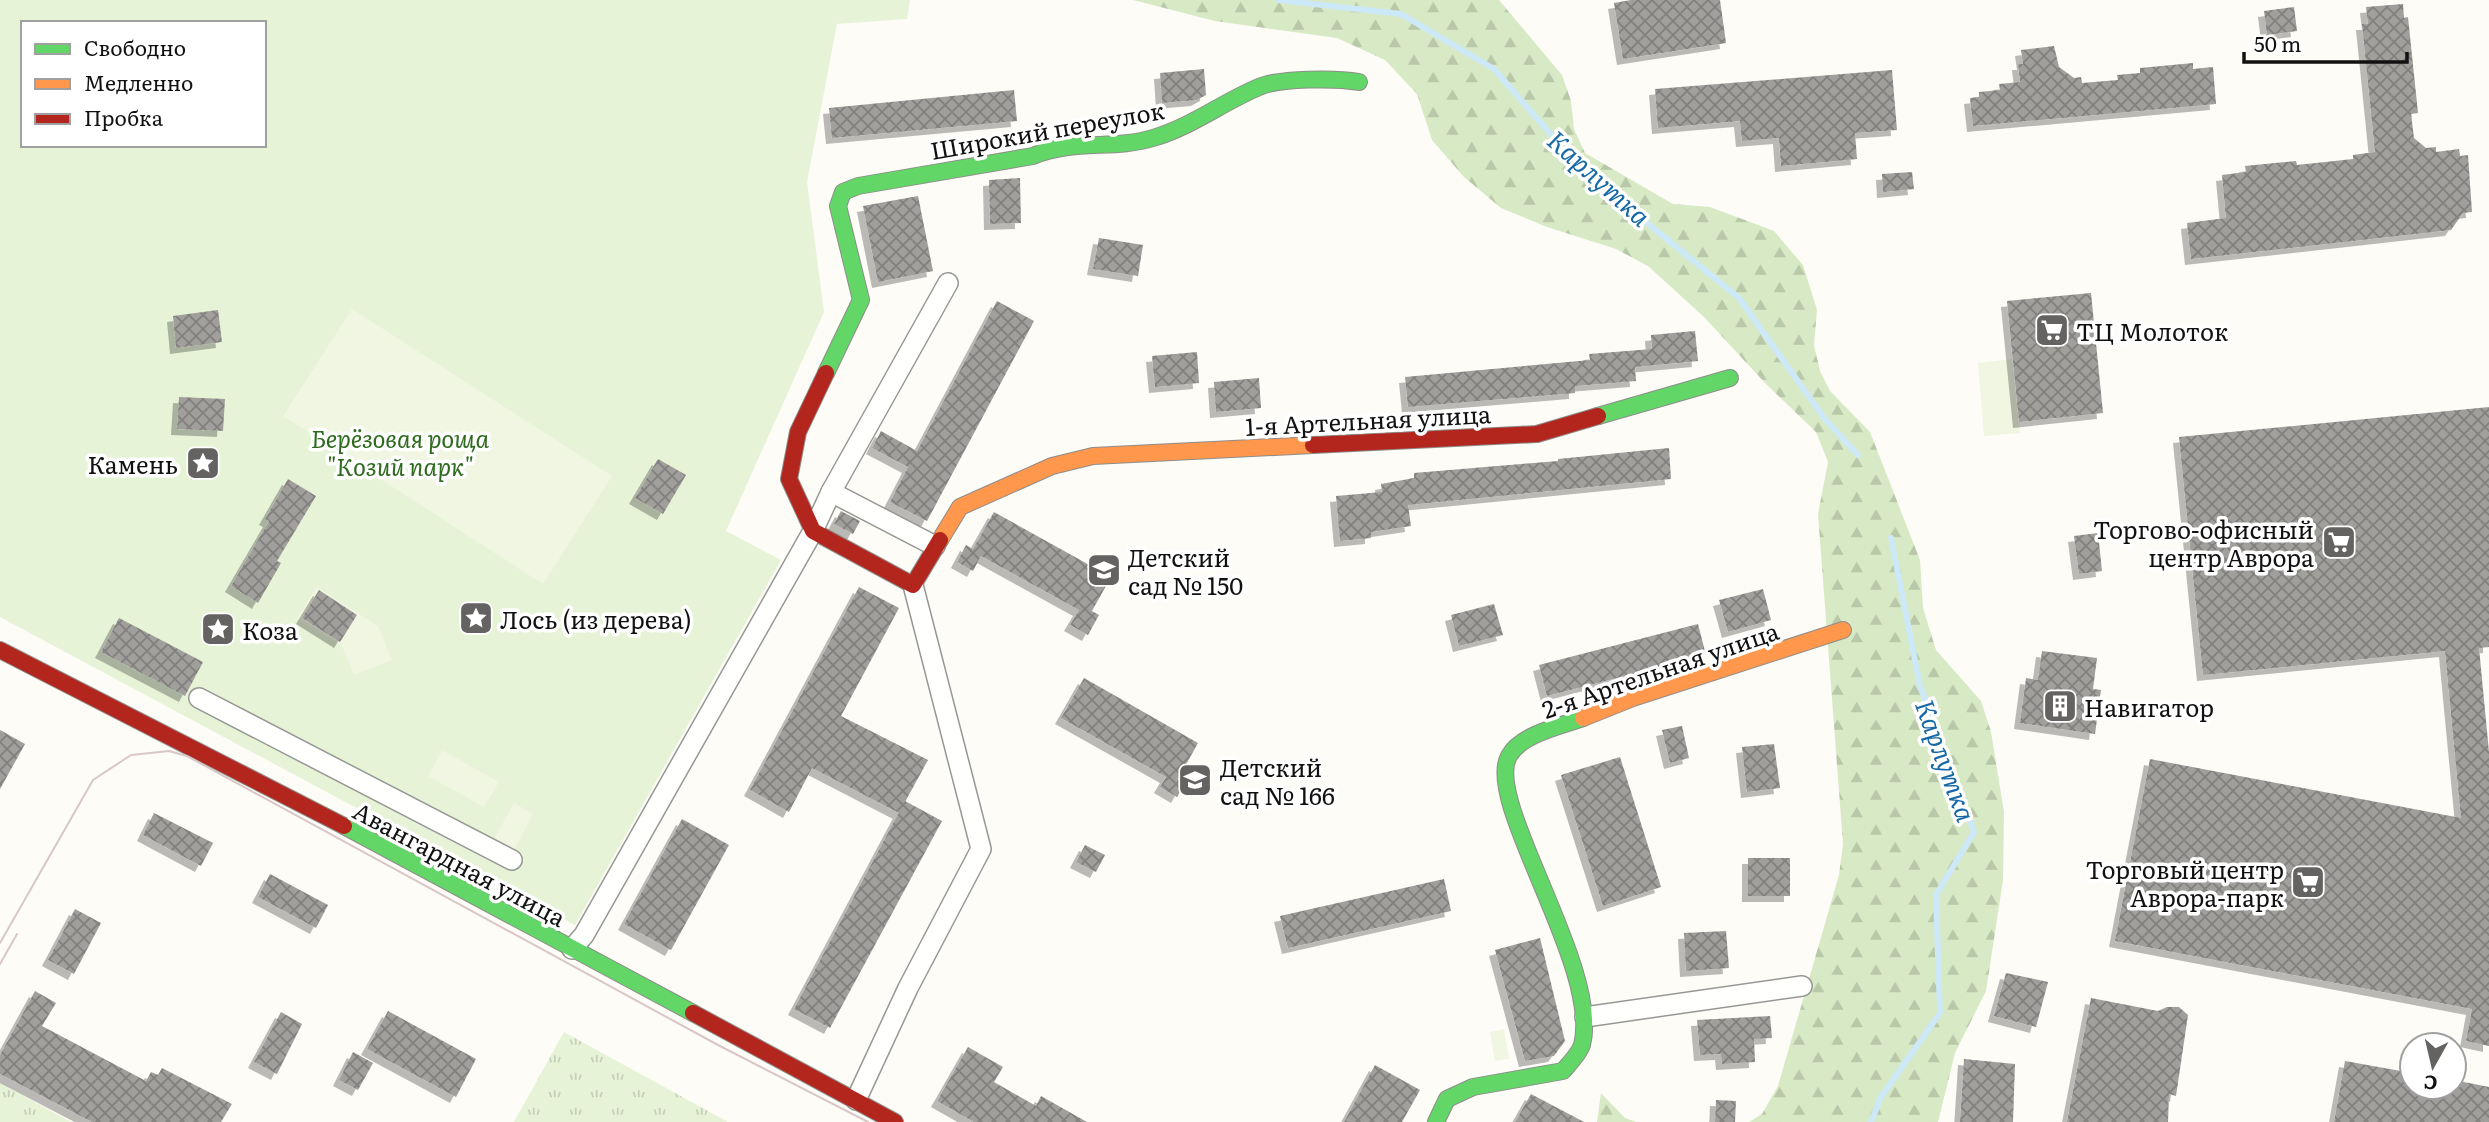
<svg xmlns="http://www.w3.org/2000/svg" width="2489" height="1122" viewBox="0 0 2489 1122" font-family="Literata,serif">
	<defs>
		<pattern id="grass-tufts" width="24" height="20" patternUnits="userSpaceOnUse" patternTransform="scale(1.75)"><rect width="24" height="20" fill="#e7f3d7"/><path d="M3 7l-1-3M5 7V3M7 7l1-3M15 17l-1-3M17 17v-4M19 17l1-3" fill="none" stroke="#c5cfb8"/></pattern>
		<pattern id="forest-firs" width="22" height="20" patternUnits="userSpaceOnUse" patternTransform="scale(1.75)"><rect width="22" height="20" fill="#d8eac5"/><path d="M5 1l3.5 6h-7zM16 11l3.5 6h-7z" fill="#b8c8a8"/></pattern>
		<pattern id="building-cross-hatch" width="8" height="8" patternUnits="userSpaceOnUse" patternTransform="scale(1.75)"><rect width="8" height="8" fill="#a19f9c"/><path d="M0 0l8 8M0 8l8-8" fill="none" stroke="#82807e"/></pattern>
		<filter id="shadow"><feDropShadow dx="-6" dy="6" stdDeviation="0" flood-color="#0004"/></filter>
	</defs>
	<rect width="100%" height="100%" fill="#fdfcf7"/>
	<!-- grass -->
	<g fill="url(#grass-tufts)">
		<polygon points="564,1032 728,1122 729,1122 514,1122"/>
		<polygon points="0,1083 71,1122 0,1122"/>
	</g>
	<!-- forest -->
	<g fill="url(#forest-firs)">
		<polygon points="1133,0 1499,0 1562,75 1571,101 1574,129 1585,153 1673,204 1710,207 1774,231 1803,265 1817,310 1814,345 1820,371 1830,391 1870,432 1920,560 1923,608 1936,650 1981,701 1991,732 2004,812 2003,880 1986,991 1955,1053 1938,1122 1749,1122 1762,1114 1778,1086 1839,875 1843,844 1818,514 1828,462 1816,432 1766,384 1704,317 1648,266 1616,249 1547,227 1501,208 1464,177 1432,140 1417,94 1385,60 1337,38 1215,21"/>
		<polygon points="1601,1093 1625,1118 1636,1122 1597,1122"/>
	</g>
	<!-- park -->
	<path fill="#e7f3d7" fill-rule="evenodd" d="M0,0H910L907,19L837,24L807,182L824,312L726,531L781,560L575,925L0,617ZM23,23H264V145H23Z"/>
	<!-- pitch -->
	<g fill="#f0f6e1">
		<polygon points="352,309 612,476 543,584 283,416"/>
		<polygon points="2012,359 2020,433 1984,436 1978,363"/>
		<polygon points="317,587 378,626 392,660 354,675 342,646 297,618"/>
		<polygon points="442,750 499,782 484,807 428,776"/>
		<polygon points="514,803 533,814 513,852 493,841"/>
		<polygon points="1504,1029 1509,1059 1495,1061 1490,1032"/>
	</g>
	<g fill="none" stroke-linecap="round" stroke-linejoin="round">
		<!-- stream -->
		<g stroke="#cde8f7" stroke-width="6">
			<polyline points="1279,0 1401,14 1494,69 1561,146 1619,200 1739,298 1824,418 1858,455"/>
			<polyline points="1871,1122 1881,1097 1940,1013 1936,895 1974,832 1920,686 1891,538"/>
		</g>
	</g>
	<!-- building -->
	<g fill="url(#building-cross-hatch)" filter="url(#shadow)">
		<polygon points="1631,0 1720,0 1726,43 1623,59 1614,3"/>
		<polygon points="2403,4 2404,18 2408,17 2418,113 2411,114 2414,138 2426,148 2436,147 2436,152 2459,149 2460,156 2468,155 2472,212 2463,213 2451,230 2191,259 2187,223 2226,218 2222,175 2246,172 2245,166 2296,161 2297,165 2353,159 2353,155 2375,152 2362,24 2368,24 2366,7"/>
		<polygon points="2294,7 2297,31 2267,35 2264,11"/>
		<polygon points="2054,46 2059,67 2074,78 2081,77 2082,83 2118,80 2117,75 2140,73 2140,68 2193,63 2193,69 2213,67 2216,104 1973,126 1970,98 1979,97 1979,92 2000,90 1999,84 2020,82 2018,64 2023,64 2021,50"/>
		<polygon points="1204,69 1206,95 1197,100 1162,103 1160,73"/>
		<polygon points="1892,70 1897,130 1855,133 1857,159 1781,166 1779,138 1742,141 1740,121 1658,128 1655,89"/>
		<polygon points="1014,90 1017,121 832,138 829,108"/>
		<polygon points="1912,172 1914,189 1883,192 1882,174"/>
		<polygon points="1020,178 1021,223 990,224 989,180"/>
		<polygon points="918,196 933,271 878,282 863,206"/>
		<polygon points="1099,238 1143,245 1138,276 1093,269"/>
		<polygon points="2091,293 2103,413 2019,422 2007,301"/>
		<polygon points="997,301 1034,321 927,521 890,502 908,467 872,448 881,431 917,451"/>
		<polygon points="218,310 222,342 176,348 173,316"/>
		<polygon points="1695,331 1698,361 1635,367 1636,381 1575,386 1575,393 1408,407 1405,377 1590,360 1589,354 1652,349 1651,335"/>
		<polygon points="1197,352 1199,383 1155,387 1152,356"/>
		<polygon points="1259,378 1261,408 1216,412 1214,382"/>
		<polygon points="179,397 225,399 223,431 177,429"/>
		<polygon points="2489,407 2489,647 2479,648 2489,752 2489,1046 2466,1041 2472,1009 2115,941 2150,759 2461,818 2445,651 2203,675 2179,437"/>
		<polygon points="1669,448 1671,479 1408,505 1411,526 1371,532 1371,538 1340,541 1336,496 1382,492 1381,484 1414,478 1414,473 1558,461 1558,459"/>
		<polygon points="658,459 686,475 663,514 635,498"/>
		<polygon points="288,479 316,496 277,561 281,563 258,603 231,586 269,521 265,519"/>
		<polygon points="841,511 860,521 853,534 834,524"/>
		<polygon points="994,512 1111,577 1092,611 1099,615 1088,635 1070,625 1079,610 981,556 973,571 957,562 966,545 973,549"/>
		<polygon points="2098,533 2102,571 2079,574 2074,536"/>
		<polygon points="859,587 899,608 841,716 928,760 899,813 812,768 789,812 750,790"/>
		<polygon points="1763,589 1771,620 1728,632 1719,600"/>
		<polygon points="319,590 357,615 340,642 302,618"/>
		<polygon points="1494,604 1503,635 1459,646 1451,615"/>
		<polygon points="119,618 203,662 185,696 101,652"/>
		<polygon points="1698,624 1706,655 1547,696 1539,665"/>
		<polygon points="2042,651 2097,658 2093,689 2101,690 2095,734 2020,723 2026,678 2038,680"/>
		<polygon points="1084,678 1198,743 1178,779 1185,783 1177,797 1160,787 1166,777 1061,718"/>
		<polygon points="1682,726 1689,758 1670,763 1662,730"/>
		<polygon points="0,730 25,744 0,789"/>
		<polygon points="1774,744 1780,788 1747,792 1742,747"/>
		<polygon points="1620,757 1661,887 1603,906 1561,775"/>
		<polygon points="905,801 942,821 830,1028 794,1009"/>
		<polygon points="154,813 213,843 201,866 143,835"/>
		<polygon points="682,819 729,845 671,950 624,924"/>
		<polygon points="1085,845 1105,855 1096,872 1076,862"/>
		<rect x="1748" y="858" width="42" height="38"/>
		<polygon points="270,874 328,905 316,928 258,897"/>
		<polygon points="1444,879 1451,911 1288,948 1280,916"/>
		<polygon points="75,909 101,923 74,974 48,960"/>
		<polygon points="1726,931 1729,968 1686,971 1684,933"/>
		<polygon points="1540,938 1565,1041 1554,1056 1525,1061 1495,950"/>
		<polygon points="2006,973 2048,982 2036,1027 1994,1016"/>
		<polygon points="35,991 56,1003 42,1026 146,1081 151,1072 158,1075 162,1068 232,1104 221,1122 92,1122 0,1074 0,1055"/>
		<polygon points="2091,998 2158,1011 2167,1007 2179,1007 2188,1015 2176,1096 2169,1094 2168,1122 2067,1122"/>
		<polygon points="388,1011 476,1059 456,1097 367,1049"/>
		<polygon points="281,1012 302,1024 277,1074 254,1062"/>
		<polygon points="1770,1016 1772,1038 1754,1039 1755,1062 1722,1064 1721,1054 1700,1055 1697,1020"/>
		<polygon points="968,1047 1003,1067 994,1082 1036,1106 1041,1096 1087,1122 974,1122 937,1101"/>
		<polygon points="353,1052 373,1063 358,1090 339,1080"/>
		<polygon points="1964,1059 2015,1064 2013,1122 1960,1122"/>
		<polygon points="2345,1061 2412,1073 2412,1087 2454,1087 2454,1080 2489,1087 2489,1122 2334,1122"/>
		<polygon points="1375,1065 1420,1090 1402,1122 1344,1122"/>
		<polygon points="1531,1094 1584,1122 1515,1122"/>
		<polygon points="1716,1100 1736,1101 1735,1122 1715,1122"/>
	</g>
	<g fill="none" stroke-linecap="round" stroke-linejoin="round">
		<!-- street casing -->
		<g stroke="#979795" stroke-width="22">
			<g id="street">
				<polyline points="831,492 935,546"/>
				<polyline points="199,698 512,860"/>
				<polyline points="572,949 584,935 813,531 831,492 948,283"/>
				<polyline points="1585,1017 1802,986"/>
				<polyline points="856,1100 908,988 981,849 913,585"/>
			</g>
		</g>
		<!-- fast casing -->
		<g stroke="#8e8d8b" stroke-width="18">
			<g id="fast">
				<path d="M826,373L861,300L838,206L843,192L858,186L1033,156C1072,139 1114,150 1153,138C1191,127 1223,102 1259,87C1279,78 1337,78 1359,82"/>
				<polyline points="1598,416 1730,378"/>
				<polyline points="344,826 693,1013"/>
				<path d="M1436,1122L1447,1099L1473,1087L1563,1071C1569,1064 1579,1054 1582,1045C1602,968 1483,801 1509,756C1521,734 1561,726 1583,718"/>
			</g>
		</g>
		<!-- slow casing -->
		<g stroke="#8e8d8b" stroke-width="18">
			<g id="slow">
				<polyline points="940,540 960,507 1052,466 1093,456 1313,445"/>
				<polyline points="1583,718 1633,698 1843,630"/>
			</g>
		</g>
		<!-- jam casing -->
		<g stroke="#8e8d8b" stroke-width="18">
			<g id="jam">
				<polyline points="826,373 798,432 789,479 813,531 913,585 940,540"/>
				<polyline points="1313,445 1537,434 1598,416"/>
				<polyline points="0,650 344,826"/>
				<polyline points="693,1013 895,1122"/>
			</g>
		</g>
		<!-- street -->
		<use href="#street" stroke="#fffffe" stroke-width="19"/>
		<!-- fast -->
		<use href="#fast" stroke="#63d668" stroke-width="16"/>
		<!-- slow -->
		<use href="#slow" stroke="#ff974d" stroke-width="16"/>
		<!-- jam -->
		<use href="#jam" stroke="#b3261e" stroke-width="16"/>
		<!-- tram -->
		<g stroke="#d9c6c7" stroke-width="2">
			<polyline points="0,943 93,780 131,755 169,751 187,756 718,1045 868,1122"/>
			<polyline points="0,964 17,934"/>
		</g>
	</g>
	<!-- icons -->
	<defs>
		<g id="supermarket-square" transform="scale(1.75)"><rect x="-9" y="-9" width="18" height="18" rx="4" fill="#646362" stroke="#fff"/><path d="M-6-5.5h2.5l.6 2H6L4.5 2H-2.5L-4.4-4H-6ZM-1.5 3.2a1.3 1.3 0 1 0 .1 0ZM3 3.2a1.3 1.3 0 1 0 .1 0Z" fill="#fff"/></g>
		<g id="sight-square" transform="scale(1.75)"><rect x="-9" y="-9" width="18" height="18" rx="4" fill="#646362" stroke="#fff"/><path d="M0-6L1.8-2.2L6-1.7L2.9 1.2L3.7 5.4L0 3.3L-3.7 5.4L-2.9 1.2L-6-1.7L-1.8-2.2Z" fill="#fff"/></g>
		<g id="school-square" transform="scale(1.75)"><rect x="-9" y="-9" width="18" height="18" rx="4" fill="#646362" stroke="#fff"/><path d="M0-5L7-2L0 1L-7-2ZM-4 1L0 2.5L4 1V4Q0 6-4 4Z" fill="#fff"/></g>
		<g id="building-square" transform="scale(1.75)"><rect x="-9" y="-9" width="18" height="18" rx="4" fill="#646362" stroke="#fff"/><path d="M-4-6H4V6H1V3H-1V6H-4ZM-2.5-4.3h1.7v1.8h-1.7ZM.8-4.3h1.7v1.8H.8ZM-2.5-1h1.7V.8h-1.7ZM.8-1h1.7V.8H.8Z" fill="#fff"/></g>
	</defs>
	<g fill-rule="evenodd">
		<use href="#supermarket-square" x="2052" y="330"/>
		<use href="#sight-square" x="203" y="463"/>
		<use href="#supermarket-square" x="2339" y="542"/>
		<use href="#school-square" x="1104" y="570"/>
		<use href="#sight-square" x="476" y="618"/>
		<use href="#sight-square" x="218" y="629"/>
		<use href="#building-square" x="2060" y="706"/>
		<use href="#school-square" x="1195" y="780"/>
		<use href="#supermarket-square" x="2308" y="882"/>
	</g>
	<g text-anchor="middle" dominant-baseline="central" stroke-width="7" stroke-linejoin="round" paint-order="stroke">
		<!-- street labels -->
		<g font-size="24" fill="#111" stroke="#fff">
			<text transform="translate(1047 129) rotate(-10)">Широкий переулок</text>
			<text transform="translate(1368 419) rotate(-3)">1-я Артельная улица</text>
			<text transform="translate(1660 669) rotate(-19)">2-я Артельная улица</text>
			<text transform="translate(460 863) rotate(28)">Авангардная улица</text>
		</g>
		<!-- poi labels -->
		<g font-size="24" fill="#111" stroke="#fff" text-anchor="start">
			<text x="2076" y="330">ТЦ Молоток</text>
			<text x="178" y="463" text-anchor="end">Камень</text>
			<text x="2314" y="528" text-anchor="end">Торгово-офисный<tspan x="2314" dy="28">центр Аврора</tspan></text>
			<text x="1128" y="556">Детский<tspan x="1128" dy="28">сад № 150</tspan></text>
			<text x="500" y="618">Лось (из дерева)</text>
			<text x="242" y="629">Коза</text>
			<text x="2084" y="706">Навигатор</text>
			<text x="1220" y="766">Детский<tspan x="1220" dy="28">сад № 166</tspan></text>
			<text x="2284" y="868" text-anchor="end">Торговый центр<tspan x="2284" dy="28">Аврора-парк</tspan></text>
		</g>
		<!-- park labels -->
		<g font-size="24" font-style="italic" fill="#2f6b1f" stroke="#fff">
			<text x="400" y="437">Берёзовая роща<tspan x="400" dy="28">"Козий парк"</tspan></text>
		</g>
		<!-- water labels -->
		<g font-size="26" font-style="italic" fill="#1768a6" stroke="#fff">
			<text transform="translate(1600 177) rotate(42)">Карлутка</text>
			<text transform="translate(1947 760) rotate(70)">Карлутка</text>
		</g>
	</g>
	<!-- legend -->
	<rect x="21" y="21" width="245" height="126" fill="#ffffff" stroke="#a0a0a0" stroke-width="2"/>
	<rect x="35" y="44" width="35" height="10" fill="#63d668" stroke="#a0a0a0" stroke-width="2"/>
	<text x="84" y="56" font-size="21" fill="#111111">Свободно</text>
	<rect x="35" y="79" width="35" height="10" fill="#ff974d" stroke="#a0a0a0" stroke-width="2"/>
	<text x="84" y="91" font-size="21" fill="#111111">Медленно</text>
	<rect x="35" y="114" width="35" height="10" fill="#b3261e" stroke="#a0a0a0" stroke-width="2"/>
	<text x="84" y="126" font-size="21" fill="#111111">Пробка</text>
	<!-- north arrow -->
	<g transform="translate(2433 1066) rotate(188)"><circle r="33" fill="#ffffff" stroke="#a0a0a0" stroke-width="2"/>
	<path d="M0-5L12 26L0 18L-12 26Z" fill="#646362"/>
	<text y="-10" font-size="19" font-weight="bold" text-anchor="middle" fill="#111111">С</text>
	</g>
	<!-- scale -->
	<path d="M2244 52v10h163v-10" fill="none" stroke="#111111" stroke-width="3.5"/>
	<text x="2254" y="52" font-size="21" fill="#111111" stroke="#ffffff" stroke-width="5" paint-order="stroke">50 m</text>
</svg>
